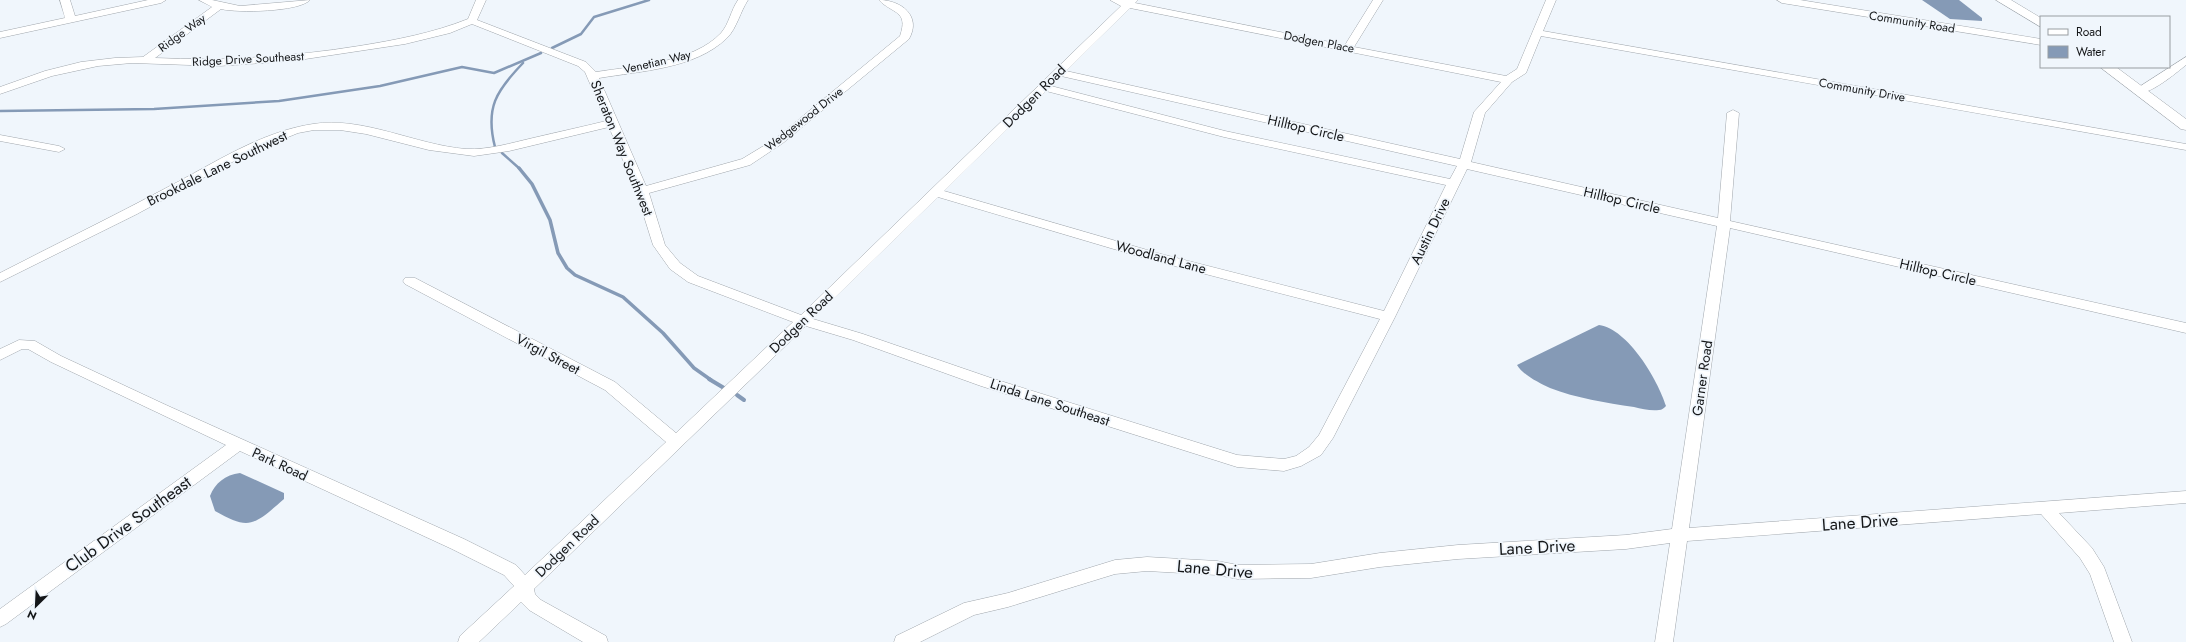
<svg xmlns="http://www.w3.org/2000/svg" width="2186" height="642" viewBox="0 0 2186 642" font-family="Jost,sans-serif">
	<rect width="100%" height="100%" fill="#f0f6fc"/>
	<!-- water -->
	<g fill="#859ab6">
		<polygon points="1922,0 1959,0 1982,18 1982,21 1950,19"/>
		<path d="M1599,325C1628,329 1658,380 1666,406C1664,408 1662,410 1659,410C1651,411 1642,409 1634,407C1606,403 1576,398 1550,388C1539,383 1523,375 1517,365Z"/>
		<path d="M240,473L284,493V499C254,525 250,531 215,511L210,496C215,483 225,475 240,473Z"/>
	</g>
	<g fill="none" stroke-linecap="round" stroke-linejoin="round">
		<!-- stream-far2 -->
		<g stroke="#859ab6" stroke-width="2.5">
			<polyline points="552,48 581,34 594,17 649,0"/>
			<polyline points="0,111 154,109 279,101 380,86 462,67 494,73 541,53"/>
			<path d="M495,147C485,108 496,91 523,63"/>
			<polyline points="502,153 520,169"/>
		</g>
		<!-- stream-far1 -->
		<polyline stroke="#859ab6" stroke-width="3.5" points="519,168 532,184 550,220 558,253 567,268 575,275 623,297 663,333 694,368 711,380"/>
		<!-- stream -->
		<g stroke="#859ab6" stroke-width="4">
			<polyline points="709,379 724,388"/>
			<polyline points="737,395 744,400"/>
		</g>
		<!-- minor casing -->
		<g stroke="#a0a6ac" stroke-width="1">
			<g id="minor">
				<polygon points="60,0 70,0 75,16 148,0 166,0 161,3 0,38 0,32 65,18"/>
				<path d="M199,0H212L240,6L310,0C299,12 237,13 221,9L155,58C224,61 291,57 359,46C396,40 433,33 468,19L476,0H486L477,20L586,62L596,72C634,66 693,63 721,33C729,24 731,10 738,0H748C740,12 737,28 727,38C695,69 641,71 599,78L646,186L742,159L775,139L900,36C909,10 892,14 879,0C901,0 922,16 909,39L783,143L750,165L649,193L665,245L680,263L698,276L801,315L1121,6L1110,0H1138L1135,3L1345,45L1373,0H1383L1354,47L1506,76L1517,69L1546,0H1556L1543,31L2186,144V150L1541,36L1526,73L1512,82L1485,113L1471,162L1718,218L1727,113L1733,110L1739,113L1730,221L2186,323V333L1730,228L1689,528L2186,491V503L2059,513L2092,548L2104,567L2132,642H2114L2090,574L2080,558L2041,514L1687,541L1673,642H1655L1670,543L1626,549L1458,559L1380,567L1311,578L1238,579L1217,575L1147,571L1115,574L1008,607L974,615L920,642H894L896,636L964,603L1008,593L1115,560L1147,557L1217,561L1238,565L1311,564L1380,553L1458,545L1626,535L1672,529L1717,226L1467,169L1395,317L1333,438L1321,455L1301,466L1284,471L1237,467L981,386L853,340L806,326L534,589L535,594L541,600L606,636L608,642H583L529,610L521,602L479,642H458L460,636L514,586L504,575L452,549L240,451L6,624L0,627V609L226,445L51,362L28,349H22L0,360V349L19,340L35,341L61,356L166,405L464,539L516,565L525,575L666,442L605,390L405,284L403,281L405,278H415L615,382L676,433L793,322L688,282L670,269L653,245L636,191L609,127L509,151L474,156L429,150L366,134L340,130H314L298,133L247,154L137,214L0,282V273C56,244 112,217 168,187C215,163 260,132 313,124C363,116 416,145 466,149C489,150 511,143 533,138C558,132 582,127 606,121L585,72L578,66L472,24L450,33L405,44L292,61L219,66L132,63L98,66L52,76L0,94V87L45,71L81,62L115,58L143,57L212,7ZM1130,8L1501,82L1474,112L1460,159L1066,71ZM1061,76L1457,166L1450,179L1225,131L1051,86ZM1046,91L1224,137L1446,185L1384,311L1161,254L944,191ZM938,197L1151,260L1380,319L1319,435L1309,447L1296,456L1284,459L1237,455L991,378L863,334L813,319Z"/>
				<polygon points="1777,0 1800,0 2041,39 2041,45 1782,3"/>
				<path d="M2186,57V65C2176,73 2149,96 2136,93L2135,91L2136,89Z"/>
				<polygon points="0,135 59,146 65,149 59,152 0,141"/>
			</g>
		</g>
		<!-- major casing -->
		<g stroke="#a0a6ac" stroke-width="1">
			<g id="major">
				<polygon points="1996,0 2011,0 2041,18 2041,27"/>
				<polygon points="2100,67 2116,67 2186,119 2186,130 2181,129"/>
			</g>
		</g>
		<!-- minor -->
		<use href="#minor" fill="#fff" fill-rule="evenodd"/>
		<!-- major -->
		<use href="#major" fill="#fff" fill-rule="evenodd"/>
	</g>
	<g text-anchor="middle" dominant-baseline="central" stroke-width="3.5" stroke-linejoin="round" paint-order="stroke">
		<!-- far-street labels -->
		<g font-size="12" fill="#151719" stroke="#f0f6fc">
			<text transform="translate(1912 22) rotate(9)">Community Road</text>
			<text transform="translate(182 33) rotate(-36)">Ridge Way</text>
			<text transform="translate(1319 42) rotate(11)">Dodgen Place</text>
			<text transform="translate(248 59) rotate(-3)">Ridge Drive Southeast</text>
			<text transform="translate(657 62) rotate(-13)">Venetian Way</text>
			<text transform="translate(1862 90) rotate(10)">Community Drive</text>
			<text transform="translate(804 119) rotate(-38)">Wedgewood Drive</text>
		</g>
		<!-- street labels -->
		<g font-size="14" fill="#151719" stroke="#f0f6fc">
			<text transform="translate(1034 96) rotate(-45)">Dodgen Road</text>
			<text transform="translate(1306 128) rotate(13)">Hilltop Circle</text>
			<text transform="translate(622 148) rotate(68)">Sheraton Way Southwest</text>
			<text transform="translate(217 168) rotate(-26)">Brookdale Lane Southwest</text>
			<text transform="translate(1622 200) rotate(13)">Hilltop Circle</text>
			<text transform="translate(1430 231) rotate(-64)">Austin Drive</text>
			<text transform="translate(1161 257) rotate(15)">Woodland Lane</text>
			<text transform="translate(1938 272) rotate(13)">Hilltop Circle</text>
			<text transform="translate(801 322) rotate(-44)">Dodgen Road</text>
			<text transform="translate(548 354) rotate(28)">Virgil Street</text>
			<text transform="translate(1702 378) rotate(-82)">Garner Road</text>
			<text transform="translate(1050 402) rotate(18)">Linda Lane Southeast</text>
			<text transform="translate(280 464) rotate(25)">Park Road</text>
			<text transform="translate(567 546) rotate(-44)">Dodgen Road</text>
		</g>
		<!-- near-street labels -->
		<g font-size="17" fill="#151719" stroke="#f0f6fc">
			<text transform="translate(1860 522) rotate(-4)">Lane Drive</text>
			<text transform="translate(128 524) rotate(-36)">Club Drive Southeast</text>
			<text transform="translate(1537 547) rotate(-3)">Lane Drive</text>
			<text transform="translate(1215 569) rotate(5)">Lane Drive</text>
		</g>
	</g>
	<!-- legend -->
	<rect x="2040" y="16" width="130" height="52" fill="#f0f6fc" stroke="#989da1"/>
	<rect x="2048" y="29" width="20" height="6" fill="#ffffff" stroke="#989da1"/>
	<text x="2076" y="36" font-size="12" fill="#151719">Road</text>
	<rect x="2048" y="46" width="20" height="12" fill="#859ab6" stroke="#989da1"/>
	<text x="2076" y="56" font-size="12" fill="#151719">Water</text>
	<!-- north arrow -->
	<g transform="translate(36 606) rotate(204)" stroke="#f0f6fc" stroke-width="3" paint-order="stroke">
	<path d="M0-3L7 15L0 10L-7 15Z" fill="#151719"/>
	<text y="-6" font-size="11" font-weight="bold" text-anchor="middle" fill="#151719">N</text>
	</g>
</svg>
